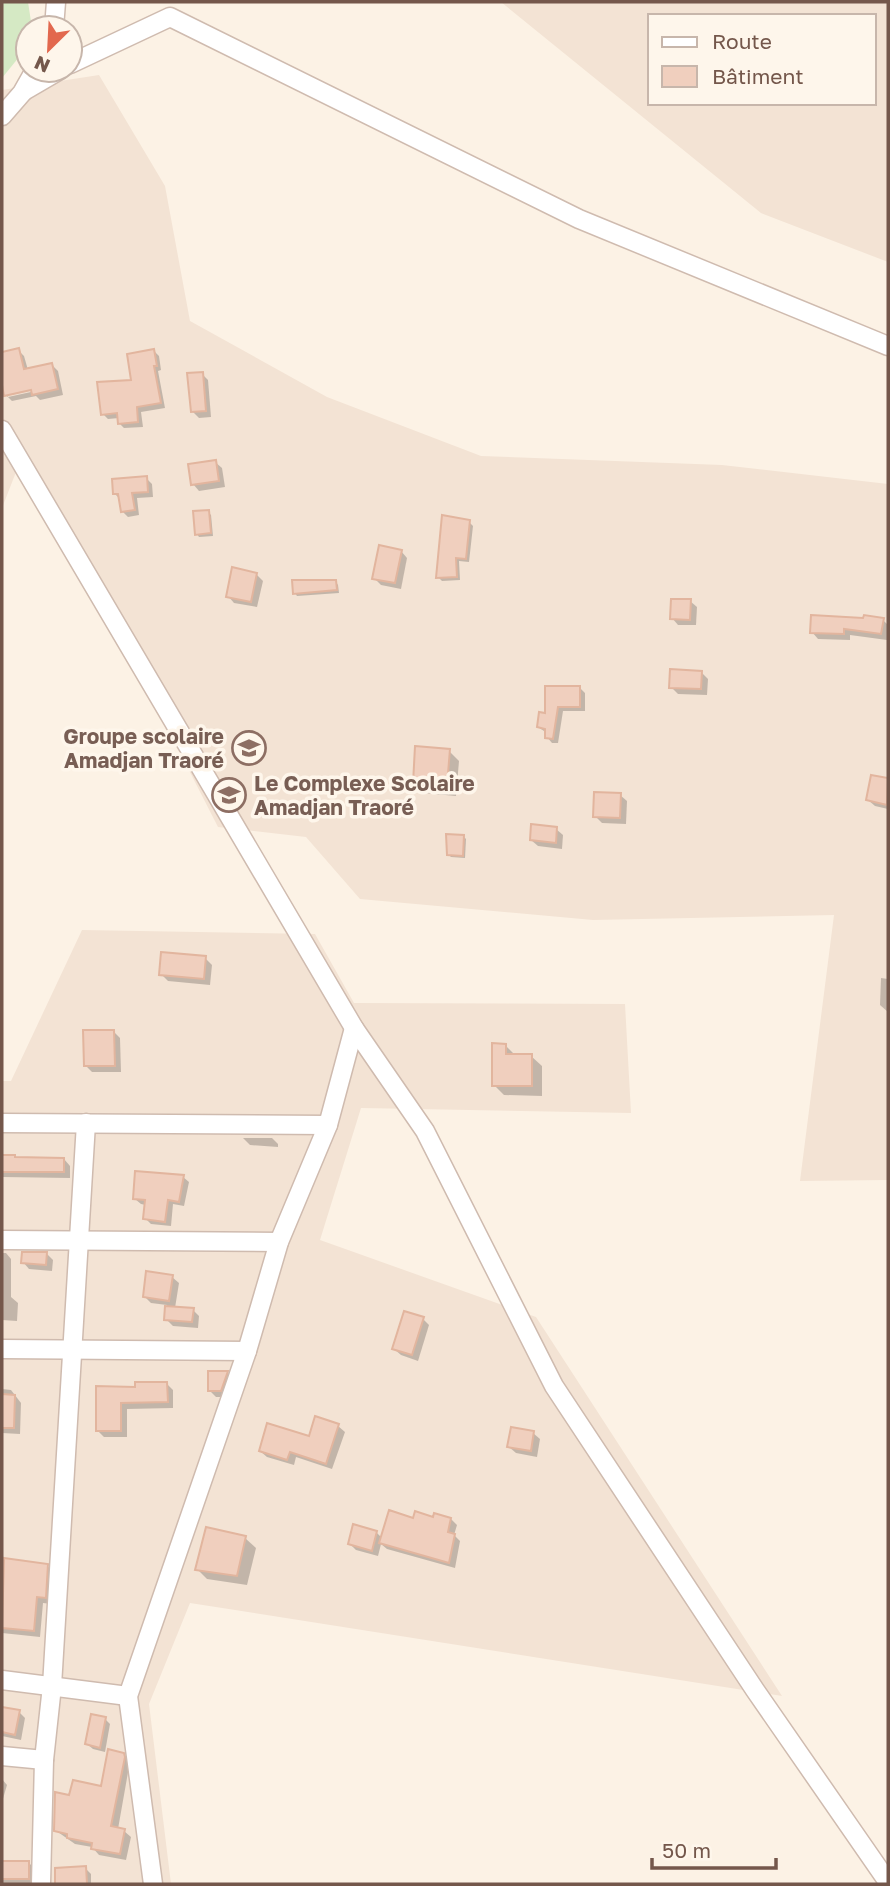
<svg xmlns="http://www.w3.org/2000/svg" width="890" height="1886" viewBox="0 0 890 1886" font-family="'Golos Text',sans-serif">
	<rect width="100%" height="100%" fill="#fcf2e5"/>
	<!-- residential -->
	<g fill="#f3e3d4" fill-rule="evenodd">
		<path d="M501,2H888V262L761,213ZM650,16H874V103H650Z"/>
		<polygon points="99,75 165,186 190,321 327,397 481,456 722,465 888,484 888,1184 887,1180 800,1181 834,915 593,920 360,899 306,837 218,827 25,449 2,508 2,90"/>
		<polygon points="82,930 315,934 354,1003 625,1004 631,1113 361,1108 320,1240 536,1317 782,1696 190,1603 149,1704 171,1884 2,1884 2,1081 11,1081"/>
	</g>
	<!-- green -->
	<polygon fill="#d5e9c4" points="2,2 28,2 32,28 28,28 28,46 2,78"/>
	<!-- shadow -->
	<g fill="#0003" fill-rule="evenodd">
		<path d="M18,350L24,356L28,370L52,365L58,371L63,395L40,400L36,396L12,401L6,395L2,377V353ZM39,387L40,390L8,397V394Z"/>
		<polygon points="154,351 159,356 161,370 158,371 165,408 141,412 143,427 124,428 119,423 119,418 108,419 103,414 133,382"/>
		<polygon points="202,374 208,380 211,417 199,418 192,411"/>
		<polygon points="215,462 222,468 225,487 199,491 193,484"/>
		<polygon points="146,478 152,484 153,497 137,498 139,515 128,517 122,511 121,500 114,493"/>
		<polygon points="208,512 211,515 213,536 199,537 197,534"/>
		<polygon points="469,522 473,526 469,562 459,561 460,580 442,581 438,577"/>
		<polygon points="401,551 407,558 401,589 381,585 374,578"/>
		<polygon points="256,574 263,581 257,607 234,603 228,596"/>
		<polygon points="336,582 338,585 339,593 297,596 295,593"/>
		<polygon points="690,601 697,607 696,625 678,625 672,618"/>
		<polygon points="883,620 888,625 887,640 850,635 850,640 818,639 812,632"/>
		<polygon points="701,672 708,679 707,695 678,694 671,687"/>
		<polygon points="579,687 585,693 585,711 563,711 558,743 552,743 547,737 547,733 538,727 547,715"/>
		<polygon points="449,751 459,761 456,796 424,793 414,783"/>
		<polygon points="873,777 888,780 888,809 875,806 868,800"/>
		<polygon points="620,795 627,801 626,824 602,823 595,816"/>
		<polygon points="556,829 563,835 562,849 538,846 531,840"/>
		<polygon points="463,836 466,839 465,858 451,857 448,854"/>
		<polygon points="205,958 212,965 210,985 168,981 161,974"/>
		<polygon points="881,978 888,979 888,1012 880,1005"/>
		<polygon points="114,1032 120,1038 121,1072 92,1072 86,1066"/>
		<polygon points="505,1045 516,1056 531,1056 542,1066 542,1096 504,1095 494,1085"/>
		<polygon points="243,1138 272,1138 278,1144 278,1147 250,1145"/>
		<polygon points="2,1157 64,1159 70,1166 70,1178 2,1177"/>
		<polygon points="183,1177 189,1182 184,1206 173,1204 171,1226 151,1224 145,1218 146,1205 141,1204 135,1199"/>
		<polygon points="2,1253 6,1253 11,1259 11,1297 18,1303 17,1321 2,1320"/>
		<polygon points="46,1253 53,1260 52,1271 29,1269 23,1262"/>
		<polygon points="172,1277 179,1283 175,1308 193,1310 199,1316 198,1328 173,1326 166,1319 167,1305 151,1303 144,1296"/>
		<polygon points="423,1319 429,1325 418,1361 401,1355 394,1349"/>
		<polygon points="227,1373 234,1379 227,1397 216,1397 210,1391"/>
		<polygon points="166,1383 173,1390 173,1408 127,1409 127,1437 104,1437 97,1430 98,1388 136,1388"/>
		<polygon points="2,1389 11,1390 21,1403 20,1434 2,1433"/>
		<polygon points="338,1426 345,1432 332,1469 296,1457 294,1465 267,1457 260,1451 310,1438"/>
		<polygon points="533,1433 540,1439 537,1457 516,1453 509,1447"/>
		<polygon points="451,1519 457,1525 454,1535 460,1541 455,1568 387,1549 381,1544 378,1556 356,1550 350,1544 376,1532 382,1538 414,1520"/>
		<polygon points="245,1538 256,1548 247,1585 207,1579 197,1569"/>
		<polygon points="5,1560 47,1566 54,1572 52,1604 43,1603 40,1637 2,1633 2,1588"/>
		<polygon points="2,1708 19,1712 25,1718 21,1740 2,1736"/>
		<polygon points="105,1719 110,1724 105,1752 93,1749 87,1744"/>
		<polygon points="123,1754 130,1761 118,1829 124,1831 131,1837 126,1860 99,1855 92,1847 75,1844 55,1830 71,1797 102,1788"/>
		<polygon points="2,1779 7,1785 2,1802"/>
		<polygon points="2,1863 29,1863 35,1869 35,1884 2,1884"/>
		<polygon points="85,1868 91,1874 91,1884 57,1884 56,1869"/>
	</g>
	<!-- building -->
	<g fill="#f0cfbe" stroke="#e2b59e" stroke-width="2">
		<polygon points="19,348 24,369 52,363 58,389 32,395 31,390 4,396 2,385 2,352"/>
		<polygon points="154,349 157,366 154,366 161,403 137,407 138,422 118,424 117,413 101,415 97,382 131,380 127,354"/>
		<polygon points="203,372 206,411 191,412 187,373"/>
		<polygon points="216,460 219,481 191,485 188,464"/>
		<polygon points="147,476 148,492 132,493 135,510 121,512 118,494 113,494 112,479"/>
		<polygon points="209,510 211,533 195,535 193,511"/>
		<polygon points="442,515 470,520 466,559 456,558 457,577 436,578"/>
		<polygon points="379,545 402,550 395,583 372,579"/>
		<polygon points="232,567 257,573 251,602 226,597"/>
		<polygon points="292,580 336,580 337,590 293,594"/>
		<polygon points="671,599 691,599 690,620 670,619"/>
		<polygon points="811,615 863,618 864,615 884,618 881,634 844,629 844,634 810,633"/>
		<polygon points="670,669 702,671 701,689 669,688"/>
		<polygon points="545,686 580,686 580,707 558,707 553,739 545,738 545,729 537,727 539,712 545,713"/>
		<polygon points="415,746 450,749 447,786 413,784"/>
		<polygon points="871,775 888,778 887,805 866,800"/>
		<polygon points="594,792 621,793 620,818 593,817"/>
		<polygon points="531,824 557,827 556,843 530,840"/>
		<polygon points="446,834 464,835 463,856 447,855"/>
		<polygon points="161,952 206,956 204,979 159,975"/>
		<polygon points="83,1030 114,1030 115,1066 84,1066"/>
		<polygon points="492,1043 506,1044 506,1054 532,1054 532,1086 492,1086"/>
		<polygon points="2,1155 15,1155 15,1157 64,1158 64,1172 2,1172"/>
		<polygon points="135,1171 184,1175 179,1202 168,1200 165,1222 143,1219 145,1200 133,1199"/>
		<polygon points="22,1252 47,1252 46,1265 21,1263"/>
		<polygon points="146,1271 173,1275 169,1301 143,1297"/>
		<polygon points="165,1306 194,1308 192,1322 164,1320"/>
		<polygon points="404,1311 424,1317 412,1355 392,1349"/>
		<polygon points="208,1371 228,1371 221,1391 208,1391"/>
		<polygon points="135,1382 167,1382 168,1402 121,1403 121,1431 96,1431 96,1386 135,1387"/>
		<polygon points="2,1394 15,1395 14,1428 2,1428"/>
		<polygon points="315,1416 339,1424 326,1464 290,1452 287,1460 259,1451 267,1423 309,1436"/>
		<polygon points="511,1427 534,1431 531,1451 507,1447"/>
		<polygon points="389,1510 413,1518 415,1511 433,1517 434,1513 451,1518 448,1532 455,1534 449,1563 379,1543"/>
		<polygon points="353,1524 377,1531 372,1551 348,1544"/>
		<polygon points="206,1527 246,1536 237,1576 195,1570"/>
		<polygon points="4,1558 48,1564 46,1598 37,1597 34,1631 2,1628"/>
		<polygon points="2,1707 20,1710 15,1735 2,1732"/>
		<polygon points="91,1714 106,1717 100,1748 85,1744"/>
		<polygon points="108,1749 124,1753 125,1757 111,1826 125,1829 120,1854 91,1849 92,1843 67,1838 67,1834 54,1831 55,1792 69,1795 73,1780 101,1786"/>
		<rect x="2" y="1861" width="27" height="18"/>
		<polygon points="86,1866 87,1884 55,1884 55,1868"/>
	</g>
	<g fill="none" stroke-linecap="round" stroke-linejoin="round">
		<!-- street casing -->
		<g stroke="#cfbbaf" stroke-width="21">
			<g id="street">
				<polyline points="54,28 56,2"/>
				<polyline points="70,64 170,17 579,219 888,346"/>
				<polyline points="24,91 60,70"/>
				<polyline points="2,116 22,93 35,70"/>
				<polyline points="2,430 354,1028 425,1131 554,1386 755,1690 888,1882"/>
				<polyline points="2,1123 328,1125"/>
				<polyline points="2,1240 279,1242"/>
				<polyline points="2,1349 247,1351"/>
				<polyline points="2,1680 128,1696"/>
				<polyline points="2,1756 44,1760"/>
				<polyline points="41,1884 44,1760 52,1686 86,1123"/>
				<polyline points="153,1884 128,1696 247,1351 279,1242 328,1125 354,1028"/>
			</g>
		</g>
		<!-- street -->
		<use href="#street" stroke="#fff" stroke-width="18"/>
	</g>
	<!-- icons -->
	<defs>
		<g id="school-ring" transform="scale(1.75)"><circle r="9.5" fill="#fef6eb" stroke="#8d6e63" stroke-width="1.5"/><path d="M0-5L7-2L0 1L-7-2ZM-4 1L0 2.5L4 1V4Q0 6-4 4Z" fill="#8d6e63"/></g>
	</defs>
	<g fill-rule="evenodd">
		<use href="#school-ring" x="249" y="748"/>
		<use href="#school-ring" x="229" y="795"/>
	</g>
	<g text-anchor="middle" dominant-baseline="central" stroke-width="7" stroke-linejoin="round" paint-order="stroke">
		<!-- education labels -->
		<g font-size="21" font-weight="bold" fill="#785e54" stroke="#fef6eb" text-anchor="end">
			<text x="224" y="736">Groupe scolaire<tspan x="224" dy="24">Amadjan Traoré</tspan></text>
			<text x="254" y="783" text-anchor="start">Le Complexe Scolaire<tspan x="254" dy="24">Amadjan Traoré</tspan></text>
		</g>
	</g>
	<!-- border -->
	<rect width="890" height="1886" fill="none" stroke="#74574b" stroke-width="7"/>
	<!-- legend -->
	<rect x="648" y="14" width="228" height="91" fill="#fef6eb" stroke="#c7b6ab" stroke-width="2"/>
	<rect x="662" y="37" width="35" height="10" fill="#ffffff" stroke="#c7b6ab" stroke-width="2"/>
	<text x="712" y="49" font-size="21" fill="#74574b">Route</text>
	<rect x="662" y="66" width="35" height="21" fill="#f0cfbe" stroke="#c7b6ab" stroke-width="2"/>
	<text x="712" y="84" font-size="21" fill="#74574b">Bâtiment</text>
	<!-- north arrow -->
	<g transform="translate(49 49) rotate(204)"><circle r="33" fill="#fef6eb" stroke="#c7b6ab" stroke-width="2"/>
	<path d="M0-5L12 26L0 18L-12 26Z" fill="#e2684e"/>
	<text y="-10" font-size="19" font-weight="bold" text-anchor="middle" fill="#74574b">N</text>
	</g>
	<!-- scale -->
	<path d="M652 1858v10h124v-10" fill="none" stroke="#74574b" stroke-width="3.5"/>
	<text x="662" y="1858" font-size="21" fill="#74574b" stroke="#fef6eb" stroke-width="5" paint-order="stroke">50 m</text>
</svg>
